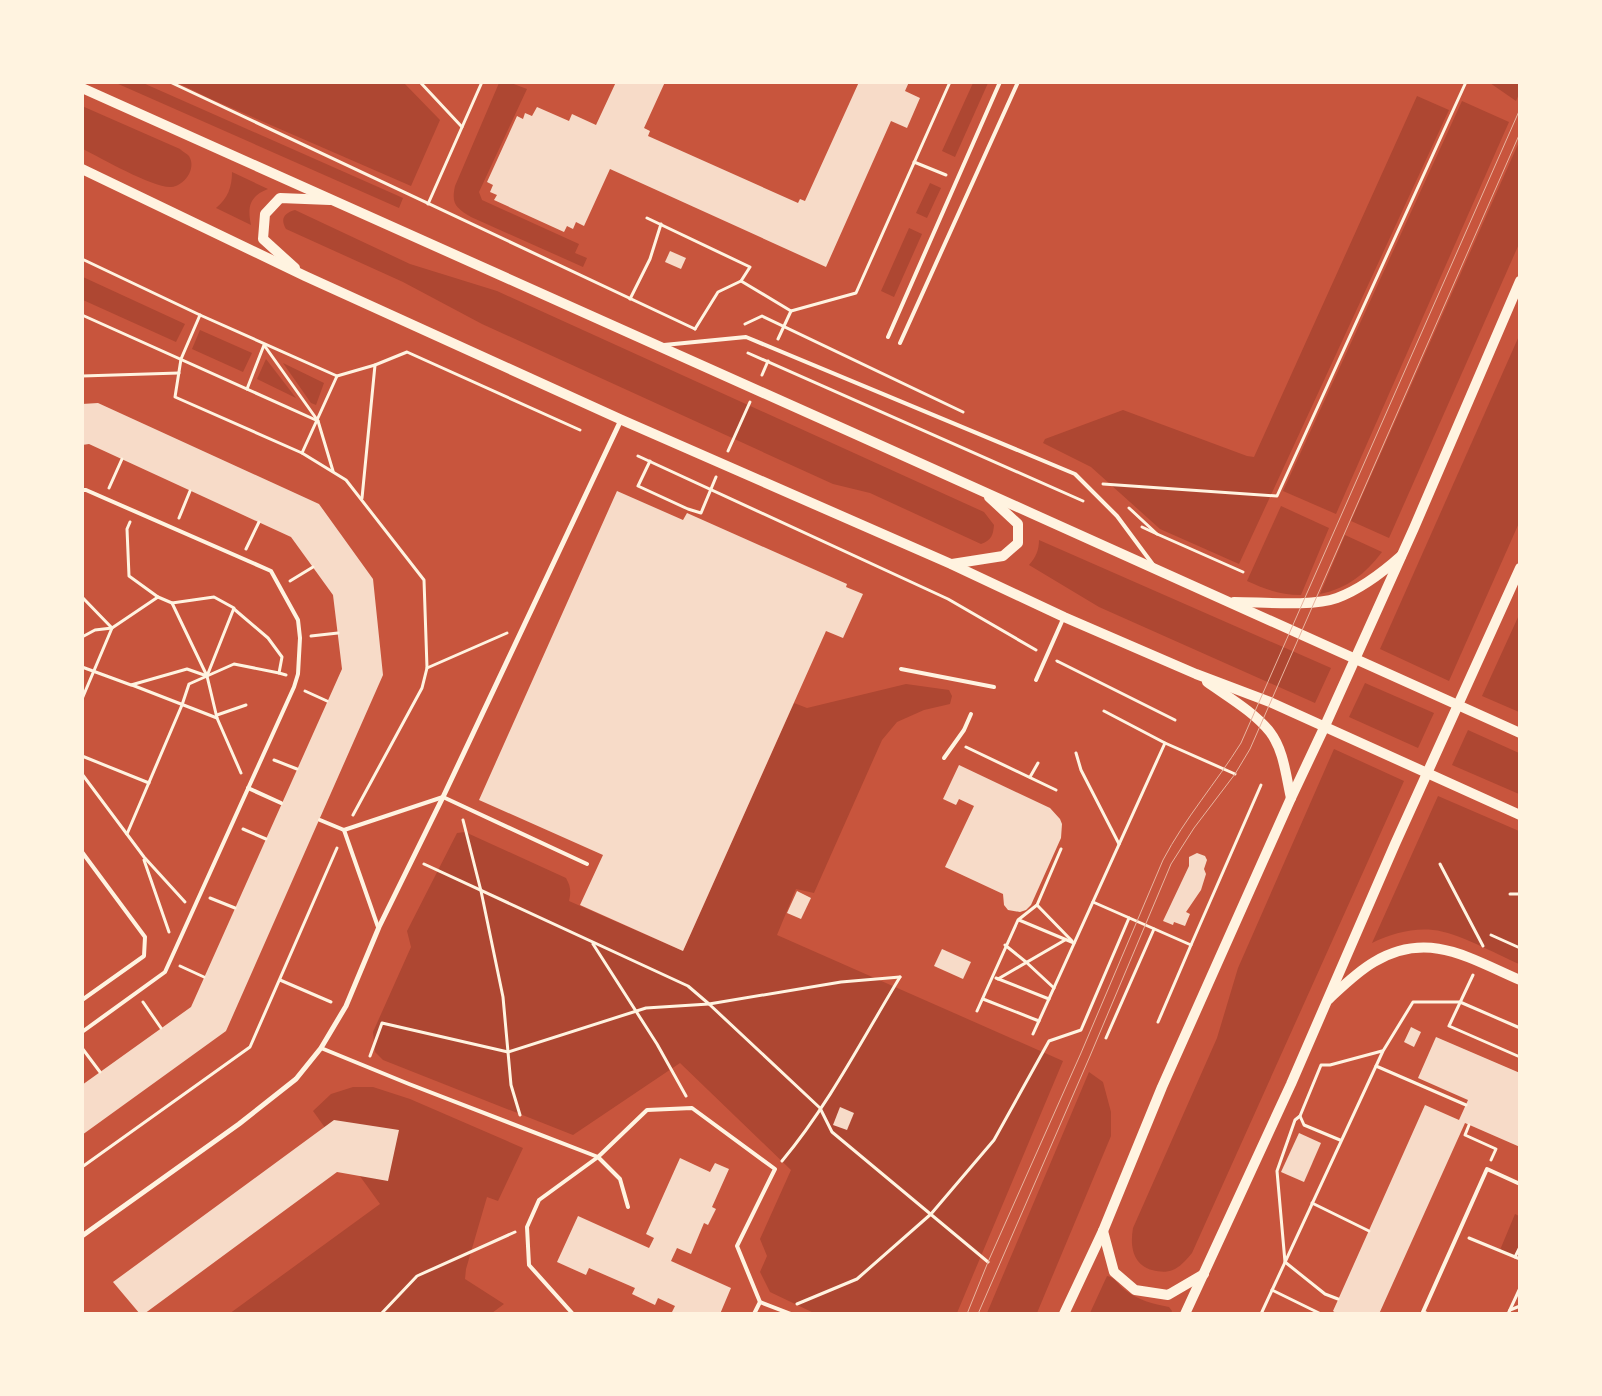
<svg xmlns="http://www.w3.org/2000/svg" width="1602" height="1396" viewBox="0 0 1602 1396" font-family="'Alegreya Sans',sans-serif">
	<rect width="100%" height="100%" fill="#c8553d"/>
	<!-- green -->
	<g fill="#ae4732">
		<polygon points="116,83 143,83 403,198 399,208"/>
		<polygon points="178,83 404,83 440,120 411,186 211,99"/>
		<path d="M499,83H511L527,89L479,192L482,200L579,244L575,253L587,258L583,267L471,217C456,208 451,204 455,186Z"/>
		<polygon points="973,83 988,83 955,157 942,151"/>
		<polygon points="1490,83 1519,83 1519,94 1516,101"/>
		<polygon points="1417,96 1449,110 1239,564 1160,529 1091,467 1043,443 1045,439 1123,410 1247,456 1254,457"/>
		<polygon points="1462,101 1509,122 1336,514 1283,491"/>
		<path d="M82,106L180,149C182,151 187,154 189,156C197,169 184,186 171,187C153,188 101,158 83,149Z"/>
		<polygon points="1519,142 1519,244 1389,538 1351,521"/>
		<path d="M232,172L268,189C250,196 247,206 251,225L216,208C228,198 232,187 232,172Z"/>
		<polygon points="930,183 941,188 927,218 916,213"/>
		<path d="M295,210L410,264L497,291L984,512L994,525C993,535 992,540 981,544L870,493L833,484L482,324L403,282L286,229C280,219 284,213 295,210Z"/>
		<polygon points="909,228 922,234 894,297 881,291"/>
		<polygon points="83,277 185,324 176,342 83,300"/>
		<polygon points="200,330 252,353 243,372 192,349"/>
		<polygon points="1519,336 1519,523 1449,681 1380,649"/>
		<polygon points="266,359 296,398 257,379"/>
		<polygon points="283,363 324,383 316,405 311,403"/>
		<path d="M1281,506L1329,528L1301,595C1280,595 1265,589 1247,581Z"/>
		<path d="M1345,535L1382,552C1365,574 1348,588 1320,594Z"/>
		<path d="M1039,540L1331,668L1315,703L1099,607L1029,565C1036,557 1039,550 1039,540Z"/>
		<polygon points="1519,615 1519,712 1482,696"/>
		<polygon points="1365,683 1434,713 1418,748 1349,717"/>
		<path d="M906,684L949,690L952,696L950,704L924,710L897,722L882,740L814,893L796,889L777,935L1063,1061L957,1313L816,1314L770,1292L760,1272L767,1256L760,1239L791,1170L680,1063L573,1135L383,1060L375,1052L373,1032L411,947L407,931L457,833L465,832L566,878C571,887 571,892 569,901L683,951L794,703L807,708Z"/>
		<polygon points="1468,730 1519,753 1519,794 1452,765"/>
		<path d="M1334,749L1404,781L1192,1253C1187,1259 1182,1265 1175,1269C1167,1273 1160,1272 1152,1270C1132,1264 1130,1245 1133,1228L1217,1038L1238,968Z"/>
		<path d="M1438,796L1519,831V964C1496,954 1457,932 1433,930C1411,928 1391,934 1372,943Z"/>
		<polygon points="1089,1072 1103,1082 1111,1112 1111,1136 1037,1313 987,1313"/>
		<polygon points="353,1087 373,1087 410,1099 523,1148 498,1201 487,1197 466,1269 465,1279 504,1304 492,1313 229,1314 380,1204 313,1111 331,1094"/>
		<polygon points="1515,1214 1519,1216 1519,1258 1500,1250"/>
		<path d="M1107,1276C1115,1277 1119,1286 1125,1290C1138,1300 1153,1304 1169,1307L1172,1311L1171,1313H1090Z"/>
	</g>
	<!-- building -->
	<g fill="#f7dbc8">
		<polygon points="616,82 665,82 644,128 650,131 648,136 798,203 800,199 805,201 859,82 909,82 905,91 920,98 907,128 891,121 826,267 610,169 584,226 576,222 573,229 567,226 564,232 494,200 497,195 490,192 493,185 487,182 517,116 523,119 525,113 532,116 537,107 569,121 572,114 596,125"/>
		<polygon points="670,251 686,258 681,269 665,262"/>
		<polygon points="98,403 319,504 373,579 383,675 226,1031 82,1135 82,1085 191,1007 342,669 333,595 291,537 89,444 82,445 82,404"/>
		<polygon points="617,491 683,520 687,513 847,584 846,587 863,594 843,638 826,631 683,951 580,905 603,855 479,800"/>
		<polygon points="959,765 1050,808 1060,819 1062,824 1061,838 1031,905 1026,910 1020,912 1008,910 1004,905 1003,894 945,867 974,806 959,799 956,805 943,799"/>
		<polygon points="1197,853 1205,856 1207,860 1204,869 1206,874 1201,890 1186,912 1190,914 1185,926 1174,922 1173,925 1163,921 1189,866 1189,857"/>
		<polygon points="797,891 811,898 801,919 787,913"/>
		<polygon points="942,949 971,962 963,979 934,966"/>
		<polygon points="1411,1027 1421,1032 1414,1047 1404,1042"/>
		<polygon points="1436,1037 1520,1073 1520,1147 1465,1123 1379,1314 1337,1314 1333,1311 1425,1105 1459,1120 1468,1100 1418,1078"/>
		<polygon points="840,1107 854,1113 847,1130 833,1125"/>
		<polygon points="334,1120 399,1130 388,1181 337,1172 144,1314 140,1314 113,1282"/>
		<polygon points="1299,1133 1321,1143 1304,1182 1281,1172"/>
		<polygon points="680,1158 710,1172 715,1163 729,1169 712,1207 716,1209 708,1225 704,1223 691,1254 677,1248 671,1261 731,1288 720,1314 671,1314 675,1306 658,1298 655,1305 632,1294 635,1288 589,1268 586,1275 557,1262 578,1216 649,1248 654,1238 646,1234"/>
	</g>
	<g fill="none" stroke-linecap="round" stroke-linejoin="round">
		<!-- path -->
		<g stroke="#fff3e0" stroke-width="3">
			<polyline points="170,82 695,329"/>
			<polyline points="420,82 462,127"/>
			<polyline points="914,162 946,175"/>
			<polyline points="428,204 482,82"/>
			<polyline points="647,218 750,267 741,281 718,292 695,329"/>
			<polyline points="82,259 200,315 337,376 375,365 407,352 580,430"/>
			<polyline points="741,281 791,311 778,339"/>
			<polyline points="630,299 650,259 661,224"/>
			<polyline points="791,311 856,293 950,82"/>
			<polyline points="82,315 318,421"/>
			<polyline points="200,315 181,359 175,397 302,453 346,480 424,580 427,668 422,688 353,815"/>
			<polyline points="745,324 762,316 963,412"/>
			<polyline points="748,353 1083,501"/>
			<polyline points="762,375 768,361"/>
			<polyline points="82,376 179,373"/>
			<polyline points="247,389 264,345 318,421 333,471"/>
			<polyline points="728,451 750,402"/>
			<polyline points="302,453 337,376"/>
			<polyline points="638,456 948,599 1036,650"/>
			<polyline points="650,461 638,486 688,509 701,513 716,477"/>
			<polyline points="1103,484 1277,496 1466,82"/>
			<polyline points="109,488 122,459"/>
			<polyline points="362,498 375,365"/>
			<polyline points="1129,508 1157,534 1243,572"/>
			<polyline points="179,518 190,491"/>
			<polyline points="1142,527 1157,534"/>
			<polyline points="246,549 259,522"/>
			<polyline points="290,581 313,567"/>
			<polyline points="82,597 112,628 82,699"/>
			<polyline points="172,603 207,676 217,718"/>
			<polyline points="234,609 268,638 282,657 279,673 286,675"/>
			<polyline points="311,636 338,633"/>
			<polyline points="82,637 95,630 112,628 158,597"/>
			<polyline points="1057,661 1175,720"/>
			<polyline points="82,667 131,685 187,669 207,676 234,608 214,597 172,603 158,597 129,576 127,529 130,522"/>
			<polyline points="427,668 507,633"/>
			<polyline points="132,685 217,718 241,773"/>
			<polyline points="305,691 327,701"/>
			<polyline points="1104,711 1165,743 1235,774"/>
			<polyline points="217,715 246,705"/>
			<polyline points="966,747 1056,790"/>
			<polyline points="1076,753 1081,770 1119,844"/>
			<polyline points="82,756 149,783"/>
			<polyline points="274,760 297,769"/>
			<polyline points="82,774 144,857 185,902"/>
			<polyline points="1030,777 1038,763"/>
			<polyline points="463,820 481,891 503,997 511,1085 520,1115"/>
			<polyline points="243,829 266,839"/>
			<polyline points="127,834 182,705 189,684 234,664 279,673"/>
			<polyline points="144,860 169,932"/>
			<polyline points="424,864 688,986 709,1004 820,1108 832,1132 988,1262"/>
			<polyline points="1440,864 1483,946"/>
			<polyline points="1510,894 1520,894"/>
			<polyline points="210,898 235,908"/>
			<polyline points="1093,902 1191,945 1158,1022"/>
			<polyline points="1037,905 1072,941"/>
			<polyline points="1019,920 1074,943"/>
			<polyline points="1491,935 1520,948"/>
			<polyline points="593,944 657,1044 686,1096"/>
			<polyline points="1005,945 1026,962 1054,988"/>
			<polyline points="1191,945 1261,785"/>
			<polyline points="180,966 204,977"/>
			<polyline points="1473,975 1449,1026 1520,1057"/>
			<polyline points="996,978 1049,999"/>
			<polyline points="998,979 1065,940"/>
			<polyline points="280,980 331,1002"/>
			<polyline points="983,999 1039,1021"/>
			<polyline points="143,1002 161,1028"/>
			<polyline points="977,1011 1018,920 1037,905 1061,849"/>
			<polyline points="1033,1034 1165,743"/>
			<polyline points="1106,1038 1154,929"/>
			<polyline points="82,1048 100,1072"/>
			<polyline points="370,1056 382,1023 508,1052 646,1008 709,1004 841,982 900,977"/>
			<polyline points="1376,1066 1466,1105"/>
			<polyline points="1300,1116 1321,1065 1330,1065 1382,1051"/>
			<polyline points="1469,1125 1465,1135 1496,1149 1491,1160"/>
			<path d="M782,1161C828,1106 863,1038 900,977"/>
			<polyline points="82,1167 250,1047 337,848"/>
			<polyline points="1312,1203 1369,1231"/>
			<polyline points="1469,1238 1520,1259"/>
			<polyline points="1515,1257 1520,1247"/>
			<polyline points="1272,1290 1321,1314"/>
			<polyline points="1338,1299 1325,1294 1285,1262 1277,1171 1295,1120 1300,1116 1304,1125 1340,1140"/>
			<polyline points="797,1304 857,1279 931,1214 994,1140 1049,1041 1081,1030 1129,918"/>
			<polyline points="1510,1310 1520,1306"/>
			<polyline points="381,1314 417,1276 515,1232"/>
			<polyline points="1261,1314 1383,1051 1413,1002 1460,1002 1520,1028"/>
			<polyline points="1508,1314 1520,1288"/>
		</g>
		<!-- service -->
		<g stroke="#fff3e0" stroke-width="4">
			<polyline points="888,337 1000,82"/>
			<polyline points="900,343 1018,82"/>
			<polyline points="664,345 746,337 1075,474 1117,516 1154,566"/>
			<polyline points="82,490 86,490 271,571 298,620 300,638 298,674 294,687 165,972 82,1032"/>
			<polyline points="901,669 994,687"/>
			<polyline points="1036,680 1063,619"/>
			<polyline points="944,758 964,730 971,714"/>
			<polyline points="248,788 281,803"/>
			<polyline points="320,820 344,830 443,797 587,864"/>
			<polyline points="344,830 378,927"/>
			<polyline points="82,852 145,937 144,956 82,1000"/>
			<polyline points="321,1048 409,1084 598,1157 620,1179 628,1207"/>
			<polyline points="573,1314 529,1265 527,1227 539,1200 598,1157 647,1110 692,1108 775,1169 737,1246 760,1302 791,1314"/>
			<polyline points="754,1314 760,1302"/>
			<polyline points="1427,1314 1423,1312 1487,1169 1520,1184"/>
		</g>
		<!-- minor -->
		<polyline stroke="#fff3e0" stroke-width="5" points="82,1236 239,1124 296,1079 321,1048 346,1006 379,927 443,797 621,420"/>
		<!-- secondary -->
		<g stroke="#fff3e0" stroke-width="10">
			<path d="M82,88C563,300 1040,519 1520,733"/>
			<polyline points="82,169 305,276 622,420 951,564 1064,617 1196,674 1270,702 1520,815"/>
			<polyline points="295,268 263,239 265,214 280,198 330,200"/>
			<polyline points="952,564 1003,556 1018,543 1018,524 989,497"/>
			<path d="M1234,602C1262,602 1312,607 1337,598C1361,589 1382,573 1401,556"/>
			<path d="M1207,682C1228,697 1254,712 1270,732C1284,750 1286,777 1291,798"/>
			<path d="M1329,999C1343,986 1357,972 1374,962C1428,930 1469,958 1520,980"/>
			<polyline points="1103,1231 1114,1272 1135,1290 1168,1295 1204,1274"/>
			<polyline points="1064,1314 1103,1231 1162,1087 1291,798 1324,728 1414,528 1520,281"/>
			<polyline points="1185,1314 1291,1084 1395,844 1520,568"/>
		</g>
		<!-- tram -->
		<g stroke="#e9b49f" stroke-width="1">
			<path d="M967,1314L988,1262L1081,1053L1163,860C1185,818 1216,783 1241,743L1520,109"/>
			<polyline points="978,1314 1090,1056 1171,864 1194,828 1235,774 1250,749 1520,133"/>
		</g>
	</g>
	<!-- border -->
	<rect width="1602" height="1396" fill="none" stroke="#fff3e0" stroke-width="168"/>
</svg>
